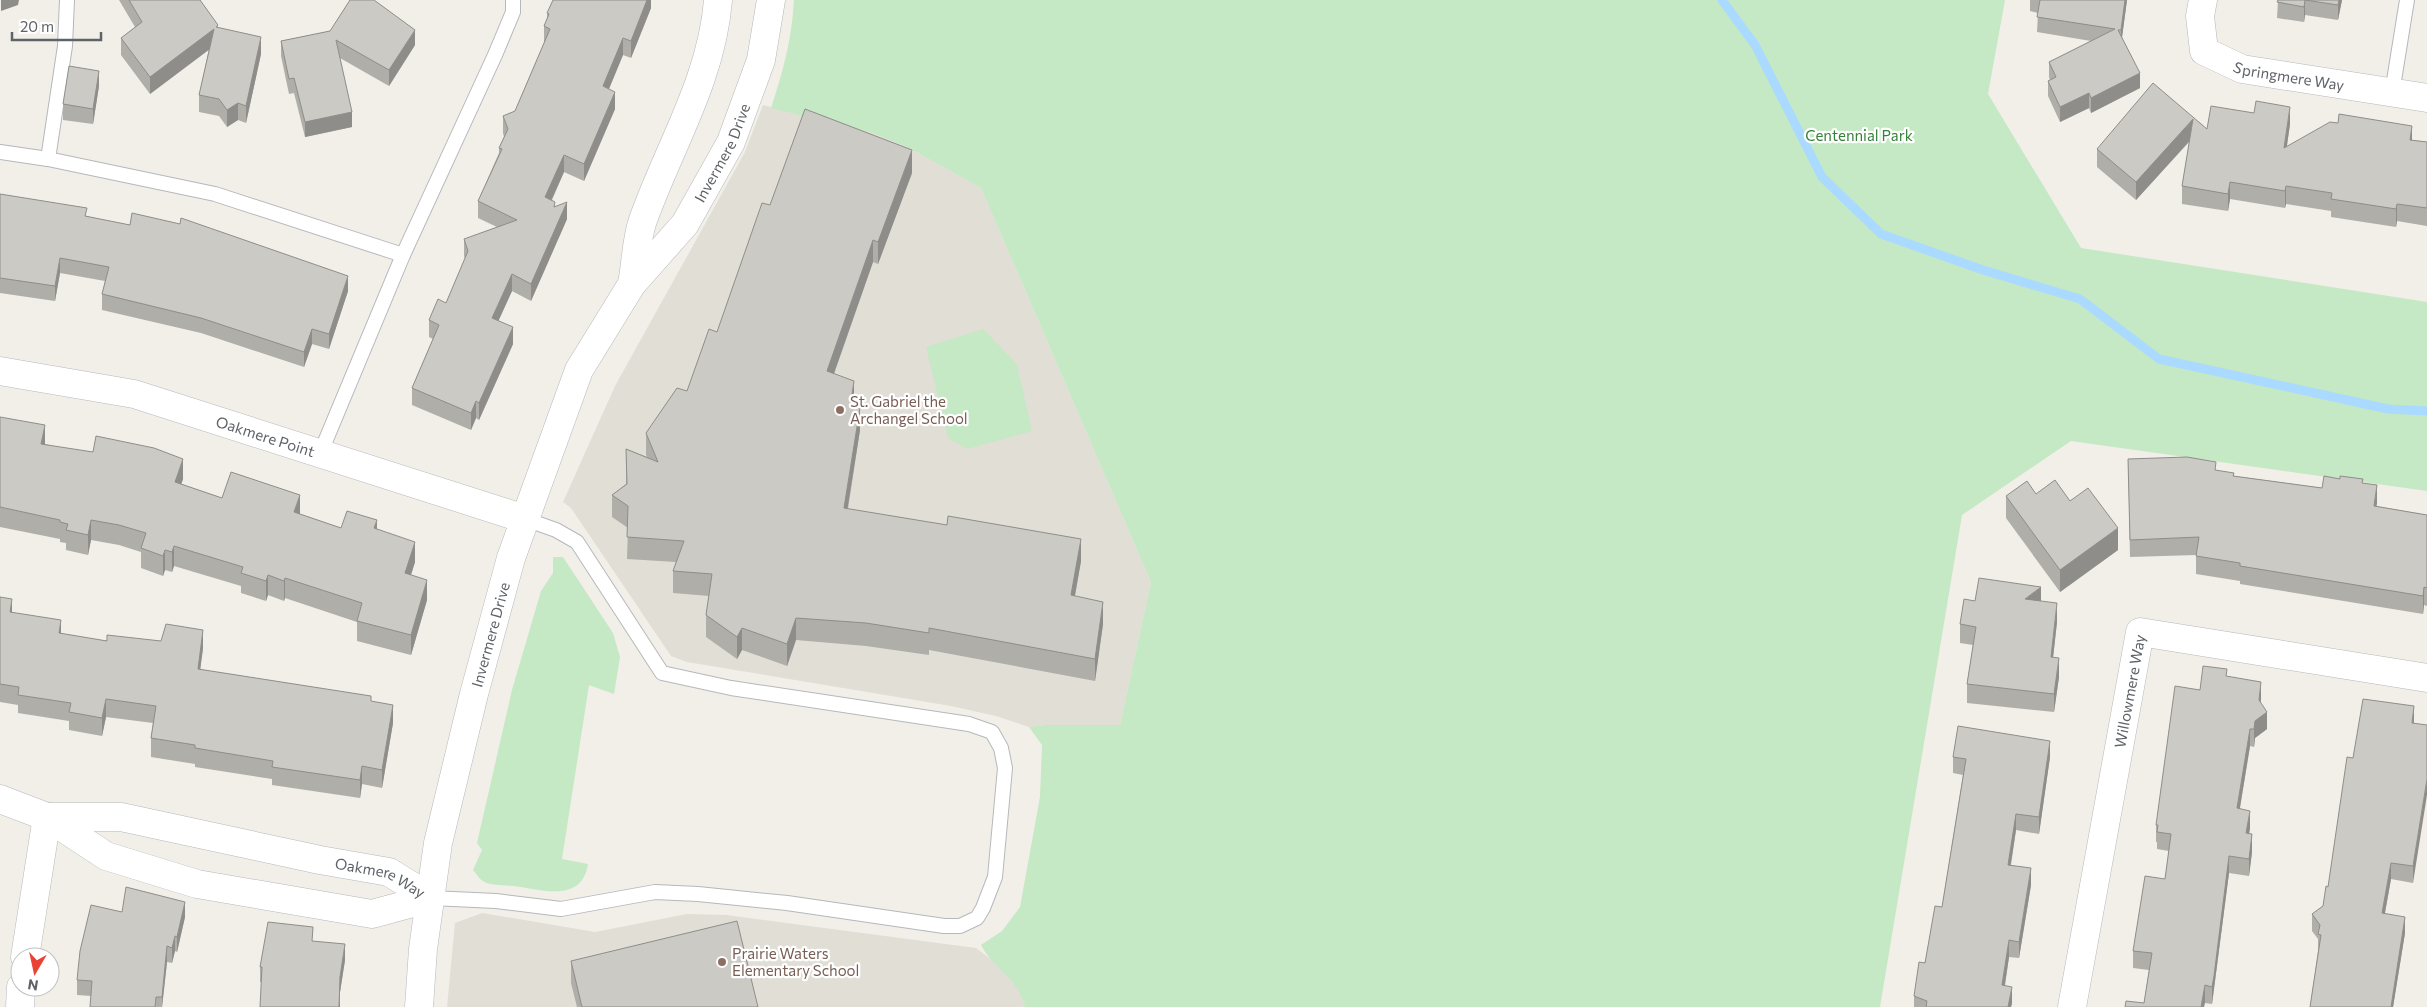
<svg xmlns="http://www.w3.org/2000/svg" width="2427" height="1007" viewBox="0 0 2427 1007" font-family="Commissioner,sans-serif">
	<rect width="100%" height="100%" fill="#f1efe8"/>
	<!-- education -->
	<g fill="#e1ded6">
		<polygon points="763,105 872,133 907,147 981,188 1151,582 1120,725 1044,725 1029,727 996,716 951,706 687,662 671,656 571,508 563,502 615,386 745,152"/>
		<polygon points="482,913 595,932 687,914 726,915 976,948 1001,967 1021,992 1025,1007 447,1007 455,923"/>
	</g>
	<!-- green -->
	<g fill="#c5e8c5">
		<path d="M794,0H2005L1988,94L2081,248L2427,302V491L2071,441L1962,515L1880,1007H1025C1017,976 994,970 981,945L1002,931L1020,907L1040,797L1042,745L1029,727L1044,725H1120L1151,582L981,188L907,147L872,133L771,108C783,72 792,38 794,0Z"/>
		<polygon points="983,329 1017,364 1032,431 967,449 948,438 926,347"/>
		<path d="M553,557H563L613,633L620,657L614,694L589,685L562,859L588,864C582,903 542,890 514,886C506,885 490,886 483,881C479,879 476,873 473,870L482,850L477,843L512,690L541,591L553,573Z"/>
	</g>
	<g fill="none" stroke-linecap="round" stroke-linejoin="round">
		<!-- stream -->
		<polyline stroke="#aadaff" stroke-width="9" points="1722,0 1755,45 1822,177 1881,234 1983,270 2080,299 2159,359 2388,409 2427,411"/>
		<!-- service casing -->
		<g stroke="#b5b8bc" stroke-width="16">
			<g id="service">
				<polyline points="2392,93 2407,0"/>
				<polyline points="0,152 48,159 215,194 403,255 320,454"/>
				<polyline points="48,159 65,46 67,0"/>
				<polyline points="403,255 495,55 513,12 513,0"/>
				<polyline points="431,898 496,901 561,909 655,892 698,894 787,903 944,926 960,926 977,918 983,908 995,877 1005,768 1001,748 992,732 969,724 731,688 662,673 577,542 556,530 525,519"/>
			</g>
		</g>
		<!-- minor casing -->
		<g stroke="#b5b8bc" stroke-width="29">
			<g id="minor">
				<path id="s1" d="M2203,0L2200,16L2204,51L2242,69L2427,98"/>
				<path id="s2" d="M0,371L134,394L525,519"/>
				<polyline points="0,799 47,817 106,856 197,884 372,914 431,898"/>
				<path id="s3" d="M47,817H121L320,860L389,872L431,898"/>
				<polyline points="25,957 47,817"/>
				<polyline points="20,1007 21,987"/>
				<path id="s4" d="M2072,1007L2140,632L2427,678"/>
			</g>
		</g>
		<!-- tertiary casing -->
		<g stroke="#b5b8bc" stroke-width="29">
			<g id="tertiary">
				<path d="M632,284C636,263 636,239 643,220C669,147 712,79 718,0"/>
				<path id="s5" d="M419,1007L423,949L438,843L474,694L511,558L579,370L632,284L685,224L731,142L761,60L771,0"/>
			</g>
		</g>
		<!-- service -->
		<use href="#service" stroke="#fff" stroke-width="14"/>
		<!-- minor -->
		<use href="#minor" stroke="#fff" stroke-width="28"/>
		<!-- tertiary -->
		<use href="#tertiary" stroke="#fff" stroke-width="28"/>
	</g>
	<!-- wall -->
	<g fill="#afaea9">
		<polygon points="119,0 200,0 218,27 261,54 246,123 238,120 227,127 219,116 199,112 199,95 209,49 150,94 121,55 121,38 135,27"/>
		<polygon points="651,0 651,8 631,58 623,55 609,89 615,109 584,181 564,172 552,200 555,207 567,219 531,301 512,291 498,321 513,344 479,420 476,418 471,430 412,405 412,388 433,339 429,337 429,320 446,303 465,259 464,256 464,239 497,227 478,218 478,201 499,153 499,148 504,137 503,133 503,116 515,111 544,43 544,26 547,19 547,13"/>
		<polygon points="2030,0 2127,0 2122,37 2140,88 2091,113 2089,108 2060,122 2048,96 2048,81 2050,80 2049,77 2049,62 2091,41 2037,32 2038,13 2030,11"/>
		<polygon points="2278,0 2342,0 2338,20 2305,15 2304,22 2277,18"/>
		<polygon points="330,31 415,45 389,86 340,58 352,127 305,137 294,93 289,94 281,56 281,41"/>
		<polygon points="99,86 93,124 63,120 63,104"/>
		<polygon points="2290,124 2287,146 2412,140 2427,142 2427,226 2397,221 2396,227 2331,217 2331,211 2286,204 2285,208 2230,199 2228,211 2182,204 2182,186 2190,141 2136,200 2097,167 2097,149 2207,129"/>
		<polygon points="912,173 878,264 873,262 834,374 854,403 854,407 860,430 848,509 1081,561 1075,596 1103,624 1095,681 929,650 929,655 866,646 796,640 787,666 742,650 737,659 706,637 706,615 709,596 673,593 673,571 676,562 627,559 628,528 612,517 612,495 626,484 626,449 647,457 646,455 646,433 687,391 717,332"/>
		<polygon points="0,194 87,216 348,291 329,349 312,344 304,367 201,333 102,310 102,294 105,281 60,273 55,301 0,293"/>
		<polygon points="0,417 45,444 183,479 181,484 222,498 300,514 341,528 377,529 415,562 411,575 427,600 411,655 357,641 357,622 285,598 284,601 268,595 266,601 241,593 241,586 174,566 172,572 165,570 163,576 141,568 141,552 119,545 91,540 88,555 66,550 66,543 60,542 60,539 0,527"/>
		<polygon points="2128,459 2216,470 2234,476 2322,488 2363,483 2377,503 2376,506 2427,515 2427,606 2424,605 2423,614 2240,584 2240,581 2196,574 2196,555 2130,557"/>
		<polygon points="2036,494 2070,501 2118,550 2060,592 2006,518 2006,496"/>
		<polygon points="0,597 12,612 61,634 107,641 203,648 200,669 371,701 393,723 382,788 362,784 360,798 272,785 272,779 195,767 195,764 151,757 151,738 153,723 106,717 102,736 69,730 69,721 18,713 18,705 0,702"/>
		<polygon points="1975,601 2041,601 2057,622 2053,657 2059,677 2054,712 1967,703 1967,684 1973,645 1960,643 1960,624"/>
		<polygon points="2227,676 2260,702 2267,729 2255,738 2254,747 2250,746 2240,808 2250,828 2249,834 2252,852 2249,876 2229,873 2212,1004 2205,1003 2144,1003 2149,970 2133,968 2133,951 2165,879 2169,851 2157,849 2157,842 2156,842 2156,825 2200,690"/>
		<polygon points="2414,723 2413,883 2391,879 2385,913 2405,933 2393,1007 2310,1007 2318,951 2318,939 2312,931 2312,914 2323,906 2328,887 2353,758"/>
		<polygon points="1953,757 2050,757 2039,834 2016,830 2011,865 2031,885 2019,958 2009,957 2005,986 2012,1003 2011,1007 1914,1007 1914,996 1942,907 1963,775 1953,773"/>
		<polygon points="122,912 185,917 177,952 175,951 172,963 167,962 162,1007 90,1007 91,996 77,995 77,980"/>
		<polygon points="313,941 345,960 340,992 260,982 260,967"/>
		<polygon points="571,961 758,1007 577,1007 571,983"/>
	</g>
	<!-- shaded-wall -->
	<g fill="#8f8d8a">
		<polygon points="1,0 19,0 18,5 1,11"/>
		<polygon points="647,0 651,0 651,8 631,58 631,41"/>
		<polygon points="2125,0 2127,0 2121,45 2121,30"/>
		<polygon points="2305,0 2305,15 2304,22 2304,7"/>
		<polygon points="2339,0 2342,0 2338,20 2338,5"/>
		<polygon points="214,29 214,46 150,94 150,77"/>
		<polygon points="415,30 415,45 389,86 389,70"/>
		<polygon points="261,37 261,54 246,123 246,106"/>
		<polygon points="623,38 623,55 603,103 603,86"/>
		<polygon points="99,71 99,86 93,124 93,109"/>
		<polygon points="2140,73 2140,88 2091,113 2091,98"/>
		<polygon points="615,92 615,109 584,181 584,164"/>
		<polygon points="2089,93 2089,108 2060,122 2060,107"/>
		<polygon points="238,103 238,120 227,127 227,110"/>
		<polygon points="2290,107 2290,124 2284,165 2284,148"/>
		<polygon points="352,112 352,127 305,137 305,122"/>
		<polygon points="2193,119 2193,137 2136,200 2136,182"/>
		<polygon points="2412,126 2412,143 2410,140"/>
		<polygon points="912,150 912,173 878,264 878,242"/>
		<polygon points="564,155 564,172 545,214 545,197"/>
		<polygon points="2230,182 2230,199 2228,211 2228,194"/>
		<polygon points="2286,186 2286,204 2285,208 2285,191"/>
		<polygon points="567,202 567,219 531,301 531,284"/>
		<polygon points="2397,204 2397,221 2396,227 2396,209"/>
		<polygon points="873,240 873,262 827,393 827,371"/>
		<polygon points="60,258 60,273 55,301 55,286"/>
		<polygon points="512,274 512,291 492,335 492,318"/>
		<polygon points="348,276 348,291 329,349 329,334"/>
		<polygon points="513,327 513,344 479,420 479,403"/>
		<polygon points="312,329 312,344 304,367 304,352"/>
		<polygon points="854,381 854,403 850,429 850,407"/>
		<polygon points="476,401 476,418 471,430 471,413"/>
		<polygon points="860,408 860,430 844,530 844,508"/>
		<polygon points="45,425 45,445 41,444"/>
		<polygon points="183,459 183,479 175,502 175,482"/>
		<polygon points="2377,485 2377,503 2374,524 2374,506"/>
		<polygon points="300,495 300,515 294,512"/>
		<polygon points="91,520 91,540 88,555 88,535"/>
		<polygon points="377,520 377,540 374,528"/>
		<polygon points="2118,528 2118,550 2060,592 2060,570"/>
		<polygon points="1081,539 1081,561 1071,617 1071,595"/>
		<polygon points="415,542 415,562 405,593 405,573"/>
		<polygon points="174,546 174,566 172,572 172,552"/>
		<polygon points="165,550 165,570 163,576 163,556"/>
		<polygon points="268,575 268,595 266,601 266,581"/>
		<polygon points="285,578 285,598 284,601 284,581"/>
		<polygon points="427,580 427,600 411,655 411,635"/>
		<polygon points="2041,587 2041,606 2025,599"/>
		<polygon points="2424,587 2424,605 2423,614 2423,596"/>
		<polygon points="12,599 12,617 10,612"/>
		<polygon points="1103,602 1103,624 1095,681 1095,659"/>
		<polygon points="2057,603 2057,622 2051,676 2051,657"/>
		<polygon points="796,618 796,640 787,666 787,644"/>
		<polygon points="61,620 61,638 59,633"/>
		<polygon points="742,628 742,650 737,659 737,637"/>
		<polygon points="203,630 203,648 198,687 198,669"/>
		<polygon points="2059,658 2059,677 2054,712 2054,694"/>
		<polygon points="2261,682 2261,700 2259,717 2259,700"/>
		<polygon points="106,699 106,717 102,736 102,718"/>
		<polygon points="393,705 393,723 382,788 382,770"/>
		<polygon points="2414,706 2414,722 2412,739 2412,723"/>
		<polygon points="2267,712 2267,729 2255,738 2254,747 2254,729 2255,721"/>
		<polygon points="2250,729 2250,746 2237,825 2237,808"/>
		<polygon points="2050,741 2050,757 2039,834 2039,817"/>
		<polygon points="362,766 362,784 360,798 360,780"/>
		<polygon points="2427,779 2427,795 2413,883 2413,866"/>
		<polygon points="2250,811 2250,828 2246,851 2246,833"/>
		<polygon points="2016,814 2016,830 2008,881 2008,865"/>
		<polygon points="2252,834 2252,852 2249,876 2249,859"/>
		<polygon points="2229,856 2229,873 2212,1004 2212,987"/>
		<polygon points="2391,863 2391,879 2382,929 2382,913"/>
		<polygon points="2031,868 2031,885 2019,958 2019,942"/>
		<polygon points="185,902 185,917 177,952 177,937"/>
		<polygon points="2405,917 2405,933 2393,1007 2391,1007"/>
		<polygon points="175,936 175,951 172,963 172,948"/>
		<polygon points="2009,940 2009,957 2002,1002 2002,985"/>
		<polygon points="345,944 345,960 340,992 340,1007 339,1007 340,977"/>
		<polygon points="167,946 167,962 162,1007 162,997"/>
		<polygon points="2205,985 2205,1003 2204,1007 2201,1007"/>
		<polygon points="2012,987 2012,1003 2011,1007 2008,1007"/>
	</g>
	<!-- building -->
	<g fill="#cccac5" stroke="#8f8d8a">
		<polygon points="129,0 200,0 218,25 216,27 261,37 246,106 238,103 227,110 219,99 199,95 214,29 150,77 121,38 142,22"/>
		<polygon points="350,0 374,0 415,30 389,70 336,40 352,112 305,122 294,78 289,79 281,41 330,31"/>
		<polygon points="553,0 647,0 631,41 623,38 603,86 615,92 584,164 564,155 545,197 555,202 554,207 567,202 531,284 512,274 492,318 513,327 479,403 476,401 471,413 412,388 439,325 429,320 438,299 446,303 468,251 464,239 517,220 478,201 502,149 499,148 508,129 503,116 515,111 550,29 544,26 549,14 547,13"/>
		<polygon points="2040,0 2125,0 2121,30 2118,30 2140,73 2091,98 2089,93 2060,107 2048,81 2056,77 2049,62 2115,29 2037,17"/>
		<polygon points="2278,0 2339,0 2338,5 2305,0 2304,7 2277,2"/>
		<polygon points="69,66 99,71 93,109 63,104"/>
		<polygon points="2153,83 2207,129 2211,106 2254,113 2256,101 2290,107 2284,148 2330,122 2338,123 2339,114 2412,126 2410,140 2427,142 2427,208 2397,204 2396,209 2331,199 2332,193 2286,186 2285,191 2230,182 2228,194 2182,186 2193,119 2136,182 2097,149"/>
		<polygon points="805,109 912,150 878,242 873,240 827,371 854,381 850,407 860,408 844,508 947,525 948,516 1081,539 1071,595 1103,602 1095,659 929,628 929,633 866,623 796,618 787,644 742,628 737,637 706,615 712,574 673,571 684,541 627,537 628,506 612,495 627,484 626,449 658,462 646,433 677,388 687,391 709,329 717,332 762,203 770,205"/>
		<polygon points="0,194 87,208 85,216 130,225 132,213 180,224 181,218 348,276 329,334 312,329 304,352 201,318 102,294 109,267 60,258 55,286 0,278"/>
		<polygon points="0,417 45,425 41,444 93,452 96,436 154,448 183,459 175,482 222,498 231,472 300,495 294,512 341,528 347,511 377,520 374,528 415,542 405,573 427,580 411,635 357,621 362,603 285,578 284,581 268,575 266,581 241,573 243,567 174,546 172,552 165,550 163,556 141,548 146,533 119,525 91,520 88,535 66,530 68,524 60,522 60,520 0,507"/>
		<polygon points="2187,457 2216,462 2215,470 2234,473 2233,476 2322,488 2324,476 2340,479 2340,476 2363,479 2362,483 2377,485 2374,506 2427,515 2427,588 2424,587 2423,596 2240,566 2240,563 2196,556 2199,537 2130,540 2128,459"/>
		<polygon points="2055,480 2070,501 2088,488 2118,528 2060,570 2006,496 2027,481 2036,494"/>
		<polygon points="1979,578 2041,587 2025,599 2057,603 2051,657 2059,658 2054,694 1967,684 1976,627 1960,624 1964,599 1975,601"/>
		<polygon points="0,597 12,599 10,612 61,620 59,633 107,641 107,635 161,641 166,624 203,630 198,669 371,696 371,701 393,705 382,770 362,766 360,780 272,767 273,761 195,748 195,745 151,738 156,706 106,699 102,718 69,712 71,703 18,695 19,687 0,684"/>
		<polygon points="2203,666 2227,669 2226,676 2261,682 2259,700 2267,712 2255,721 2254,729 2250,729 2237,808 2250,811 2246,833 2252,834 2249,859 2229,856 2214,976 2212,987 2205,985 2201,1007 2125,1007 2126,1001 2144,1003 2152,953 2133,951 2145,876 2165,879 2171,834 2157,832 2158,825 2156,825 2175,686 2200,690"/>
		<polygon points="2363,699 2414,706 2412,723 2427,725 2427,779 2413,866 2391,863 2382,913 2405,917 2391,1007 2310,1007 2321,935 2318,934 2320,925 2312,914 2323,906 2326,886 2328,887 2347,757 2353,758"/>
		<polygon points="1958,726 2050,741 2039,817 2016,814 2008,865 2031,868 2019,942 2009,940 2002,985 2012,987 2008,1007 1926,1007 1927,1001 1914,996 1919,962 1925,963 1935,906 1942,907 1966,759 1953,757"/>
		<polygon points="126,887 185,902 177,937 175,936 172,948 167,946 162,997 156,997 155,1007 90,1007 92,981 77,980 80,951 91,905 122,912"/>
		<polygon points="737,921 758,1007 582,1007 571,961"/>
		<polygon points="268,922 313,927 312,941 345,944 340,977 339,1007 260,1007 262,967 260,967"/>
	</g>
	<!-- markers -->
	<g fill="#8d6e63" stroke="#fff" stroke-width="2">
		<circle cx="840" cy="410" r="5"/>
		<circle cx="722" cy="962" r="5"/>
	</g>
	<g text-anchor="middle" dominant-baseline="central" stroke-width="4.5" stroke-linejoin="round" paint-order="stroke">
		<!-- street labels -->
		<g font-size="15" fill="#5f6368" stroke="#fff">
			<text stroke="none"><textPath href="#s1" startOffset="141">Springmere Way</textPath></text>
			<text stroke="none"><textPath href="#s5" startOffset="921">Invermere Drive</textPath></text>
			<text stroke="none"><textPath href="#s2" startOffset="274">Oakmere Point</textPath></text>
			<text stroke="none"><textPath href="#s5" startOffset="380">Invermere Drive</textPath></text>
			<text stroke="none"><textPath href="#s4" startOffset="321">Willowmere Way</textPath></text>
			<text stroke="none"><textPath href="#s3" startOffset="341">Oakmere Way</textPath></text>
		</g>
		<!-- park labels -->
		<g font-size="15" fill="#348238" stroke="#fff">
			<text x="1859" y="135">Centennial Park</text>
		</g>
		<!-- education labels -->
		<g font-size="15" fill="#785e54" stroke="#fff" text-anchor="start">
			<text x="850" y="401">St. Gabriel the<tspan x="850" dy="17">Archangel School</tspan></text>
			<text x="732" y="953">Prairie Waters<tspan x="732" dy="17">Elementary School</tspan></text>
		</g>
	</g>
	<!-- north arrow -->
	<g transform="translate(35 972) rotate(189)"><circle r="24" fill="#ffffff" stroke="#bfc1c3"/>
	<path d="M0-4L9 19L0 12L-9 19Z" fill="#ea4335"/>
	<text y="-8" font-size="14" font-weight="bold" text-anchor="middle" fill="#5f6368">N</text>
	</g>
	<!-- scale -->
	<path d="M12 32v8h89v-8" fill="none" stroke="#5f6368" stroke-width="2.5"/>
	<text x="20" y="32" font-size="15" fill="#5f6368" stroke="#ffffff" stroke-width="4" paint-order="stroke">20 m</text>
</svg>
